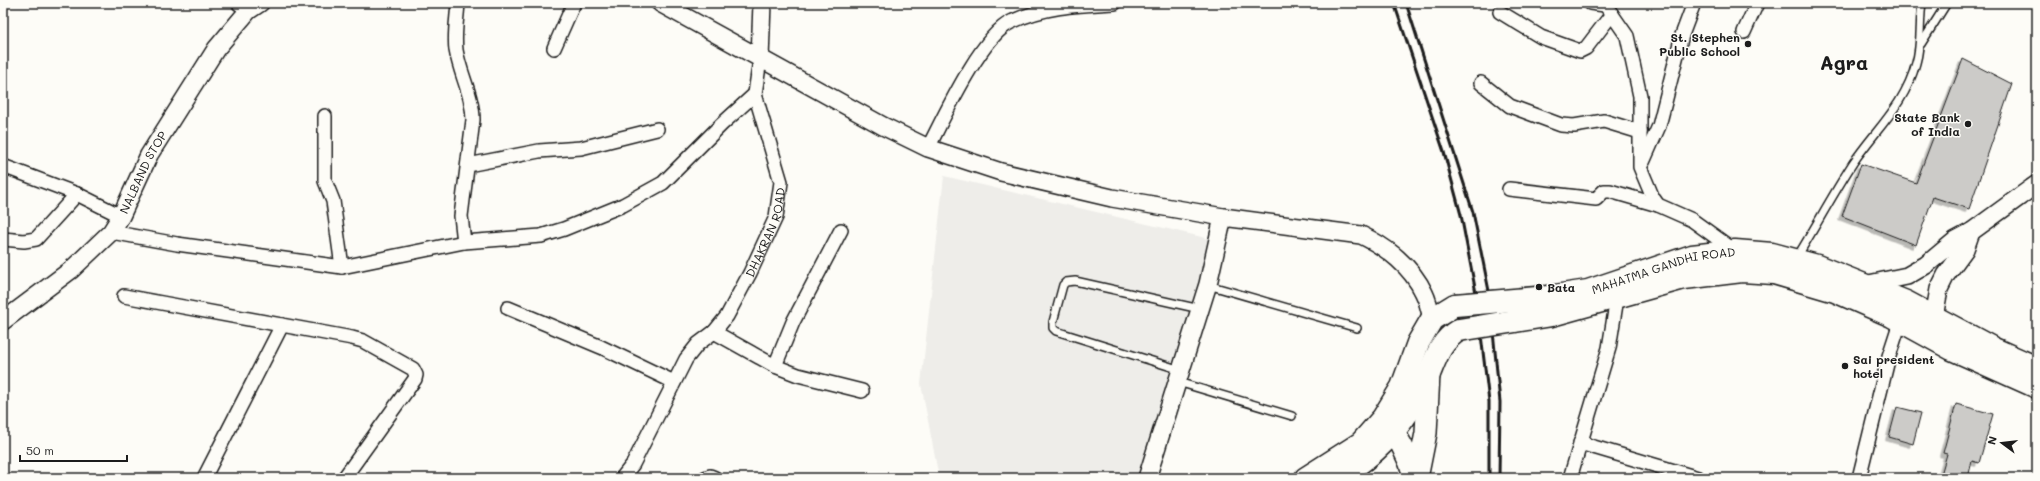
<svg xmlns="http://www.w3.org/2000/svg" width="2040" height="481" viewBox="0 0 2040 481" font-family="Mali,sans-serif">
	<defs>
		<filter id="shadow"><feDropShadow dx="-3.5" dy="3.5" stdDeviation="0" flood-color="#0004"/></filter>
	</defs>
	<rect width="100%" height="100%" fill="#fdfcf7"/>
	<filter id="ink" filterUnits="userSpaceOnUse"><feTurbulence type="fractalNoise" baseFrequency=".025" numOctaves="2"/><feDisplacementMap in="SourceGraphic" scale="8" xChannelSelector="R" yChannelSelector="G"/><feConvolveMatrix kernelMatrix="1 2 1 2 8 2 1 2 1" color-interpolation-filters="sRGB"/></filter>
	<g filter="url(#ink)">
		<!-- built -->
		<polygon fill="#eeede9" points="944,176 1223,242 1151,478 939,478 921,384"/>
		<!-- building -->
		<g fill="#cccbc8" stroke="#1c1c1c" filter="url(#shadow)">
			<polygon points="1963,59 2012,84 1969,209 1933,197 1916,245 1842,216 1861,164 1916,183"/>
			<polygon points="1956,404 1993,414 1979,463 1972,461 1968,478 1940,478 1947,454 1943,453"/>
			<polygon points="1897,407 1921,413 1913,444 1889,437"/>
		</g>
		<g fill="none" stroke-linecap="round" stroke-linejoin="round">
			<!-- service casing -->
			<g stroke="#1c1c1c" stroke-width="10">
				<g id="service">
					<polyline points="1921,44 1947,3"/>
					<path d="M1797,257C1816,226 1833,194 1853,163C1876,129 1905,105 1916,63C1922,43 1919,23 1922,3"/>
					<polyline points="1208,285 1357,328"/>
					<polyline points="1181,370 1056,331 1053,328 1053,322 1063,285 1066,282 1075,281 1200,309"/>
					<polyline points="1178,382 1292,416"/>
				</g>
			</g>
			<!-- minor casing -->
			<g stroke="#1c1c1c" stroke-width="16">
				<g id="minor">
					<polyline points="238,3 248,11"/>
					<path d="M458,3C457,19 454,34 456,50C460,74 473,96 473,120L461,216L464,242"/>
					<polyline points="1590,3 1605,5"/>
					<polyline points="1604,3 1627,36 1640,96 1640,167 1653,198 1658,205 1692,220 1735,251"/>
					<polyline points="1500,12 1541,37 1580,51 1586,48 1612,14"/>
					<polyline points="1744,32 1757,3"/>
					<polyline points="554,48 574,3"/>
					<polyline points="1481,83 1510,106 1561,125 1574,126 1604,121 1640,132"/>
					<polyline points="325,116 325,181 333,201 342,267"/>
					<path d="M928,148C944,117 981,36 1011,22C1045,6 1078,5 1115,3"/>
					<polyline points="1643,162 1659,126 1682,35 1694,3"/>
					<polyline points="468,165 539,151 581,148 657,129"/>
					<polyline points="3,166 77,194 121,216"/>
					<polyline points="1509,189 1596,199 1604,191 1610,191 1658,205"/>
					<polyline points="111,232 177,244 342,267 464,242 541,236 564,229 623,205 663,183 722,124 755,94"/>
					<polyline points="3,239 24,241 36,239 77,194"/>
					<polyline points="124,296 352,338 363,341 413,369 416,375 415,379 344,478"/>
					<polyline points="508,308 601,347 674,382"/>
					<polyline points="714,332 775,366 798,375 862,391"/>
					<polyline points="775,366 793,322 841,230"/>
					<polyline points="1580,443 1698,478"/>
					<polyline points="205,476 282,325"/>
					<path id="s1" d="M622,478L633,464L686,359L698,344L714,332L727,316L750,273L776,217L781,182L755,94L760,59"/>
					<polyline points="705,478 710,476 715,478"/>
					<polyline points="1570,478 1609,348 1617,298"/>
					<polyline points="1859,478 1889,356 1902,316"/>
				</g>
			</g>
			<!-- tertiary casing -->
			<g stroke="#1c1c1c" stroke-width="20">
				<g id="tertiary">
					<path d="M660,3L883,126L928,148L1001,172L1112,198L1223,217L1361,235C1387,247 1412,267 1424,293C1428,301 1430,310 1432,319"/>
					<polyline points="760,59 762,3"/>
					<polyline points="1864,285 1907,276 1926,265 1956,240 1971,232 2037,184"/>
					<polyline points="1934,317 1939,289 1946,275 1965,249 1971,232"/>
					<path id="s2" d="M3,321L71,270L111,232L121,216L149,155L216,49L248,11L260,3"/>
					<polyline points="1147,478 1208,284 1223,217"/>
				</g>
			</g>
			<!-- primary casing -->
			<g stroke="#1c1c1c" stroke-width="24">
				<g id="primary">
					<path d="M1384,418C1399,437 1408,455 1415,478"/>
					<polyline points="1417,478 1426,433 1429,374"/>
				</g>
			</g>
			<!-- trunk casing -->
			<g stroke="#1c1c1c" stroke-width="25">
				<g id="trunk">
					<path id="s3" d="M1548,297L1588,291L1692,256L1735,251L1772,254L1817,266L1906,302L1994,349L2037,368"/>
					<polyline points="1552,315 1684,278 1742,271 1774,273 1835,291 1892,316 1952,349 2037,387"/>
					<polyline points="1306,478 1361,443 1383,418 1402,387 1418,343 1432,319 1455,305"/>
					<path d="M1337,478C1376,455 1399,430 1421,391C1434,369 1435,344 1459,330"/>
				</g>
			</g>
			<!-- service -->
			<use href="#service" stroke="#fdfcf7" stroke-width="7"/>
			<!-- minor -->
			<use href="#minor" stroke="#fdfcf7" stroke-width="13"/>
			<!-- tertiary -->
			<use href="#tertiary" stroke="#fdfcf7" stroke-width="17"/>
			<!-- primary -->
			<use href="#primary" stroke="#fdfcf7" stroke-width="21"/>
			<!-- trunk -->
			<use href="#trunk" stroke="#fdfcf7" stroke-width="22"/>
			<!-- rail -->
			<g stroke="#1c1c1c" stroke-width="3">
				<polyline points="1394,3 1444,152 1461,215 1476,293 1489,402 1489,478"/>
				<polyline points="1406,3 1473,212 1489,291 1500,402 1499,478"/>
			</g>
			<!-- trunk-bridge casing -->
			<g stroke="#1c1c1c" stroke-width="25" stroke-linecap="butt">
				<g id="trunk-bridge">
					<polyline points="1455,305 1548,297"/>
					<polyline points="1459,330 1552,315"/>
				</g>
			</g>
			<!-- trunk-bridge -->
			<use href="#trunk-bridge" stroke="#fdfcf7" stroke-width="22"/>
		</g>
	</g>
	<!-- markers -->
	<g fill="#1c1c1c" stroke="#fdfcf7" stroke-width="1.5">
		<circle cx="1748" cy="44" r="4"/>
		<circle cx="1968" cy="124" r="4"/>
		<circle cx="1539" cy="287" r="4"/>
		<circle cx="1845" cy="366" r="4"/>
	</g>
	<g text-anchor="middle" dominant-baseline="central" stroke-width="3" stroke-linejoin="round" paint-order="stroke">
		<!-- poi labels -->
		<g font-size="12" font-weight="bold" fill="#1c1c1c" stroke="#fdfcf7" text-anchor="end">
			<text x="1740" y="37">St. Stephen<tspan x="1740" dy="14">Public School</tspan></text>
			<text x="1960" y="117">State Bank<tspan x="1960" dy="14">of India</tspan></text>
			<text x="1547" y="287" text-anchor="start">Bata</text>
			<text x="1853" y="359" text-anchor="start">Sai president<tspan x="1853" dy="14">hotel</tspan></text>
		</g>
		<!-- street labels -->
		<g font-size="12" fill="#1c1c1c" stroke="#fdfcf7">
			<text stroke="none"><textPath href="#s2" startOffset="208">NALBAND STOP</textPath></text>
			<text stroke="none"><textPath href="#s1" startOffset="288">DHAKRAN ROAD</textPath></text>
			<text stroke="none"><textPath href="#s3" startOffset="119">MAHATMA GANDHI ROAD</textPath></text>
		</g>
		<!-- town labels -->
		<g font-size="20" font-weight="bold" fill="#1c1c1c" stroke="#fdfcf7">
			<text x="1844" y="62">Agra</text>
		</g>
	</g>
	<!-- margin -->
	<rect width="2040" height="481" fill="none" stroke="#fdfcf7" stroke-width="16"/>
	<rect x="8" y="8" width="2024" height="465" fill="none" stroke="#1c1c1c" stroke-width="1.5" filter="url(#ink)"/>
	<!-- north arrow -->
	<g transform="translate(2002 443) rotate(285)" stroke="#fdfcf7" stroke-width="3" paint-order="stroke">
	<path d="M0-3L7 15L0 10L-7 15Z" fill="#1c1c1c"/>
	<text y="-6" font-size="11" font-weight="bold" text-anchor="middle" fill="#1c1c1c">N</text>
	</g>
	<!-- scale -->
	<path d="M20 455v6h107v-6" fill="none" stroke="#1c1c1c" stroke-width="2"/>
	<text x="26" y="455" font-size="12" fill="#1c1c1c" stroke="#fdfcf7" stroke-width="3" paint-order="stroke">50 m</text>
</svg>
